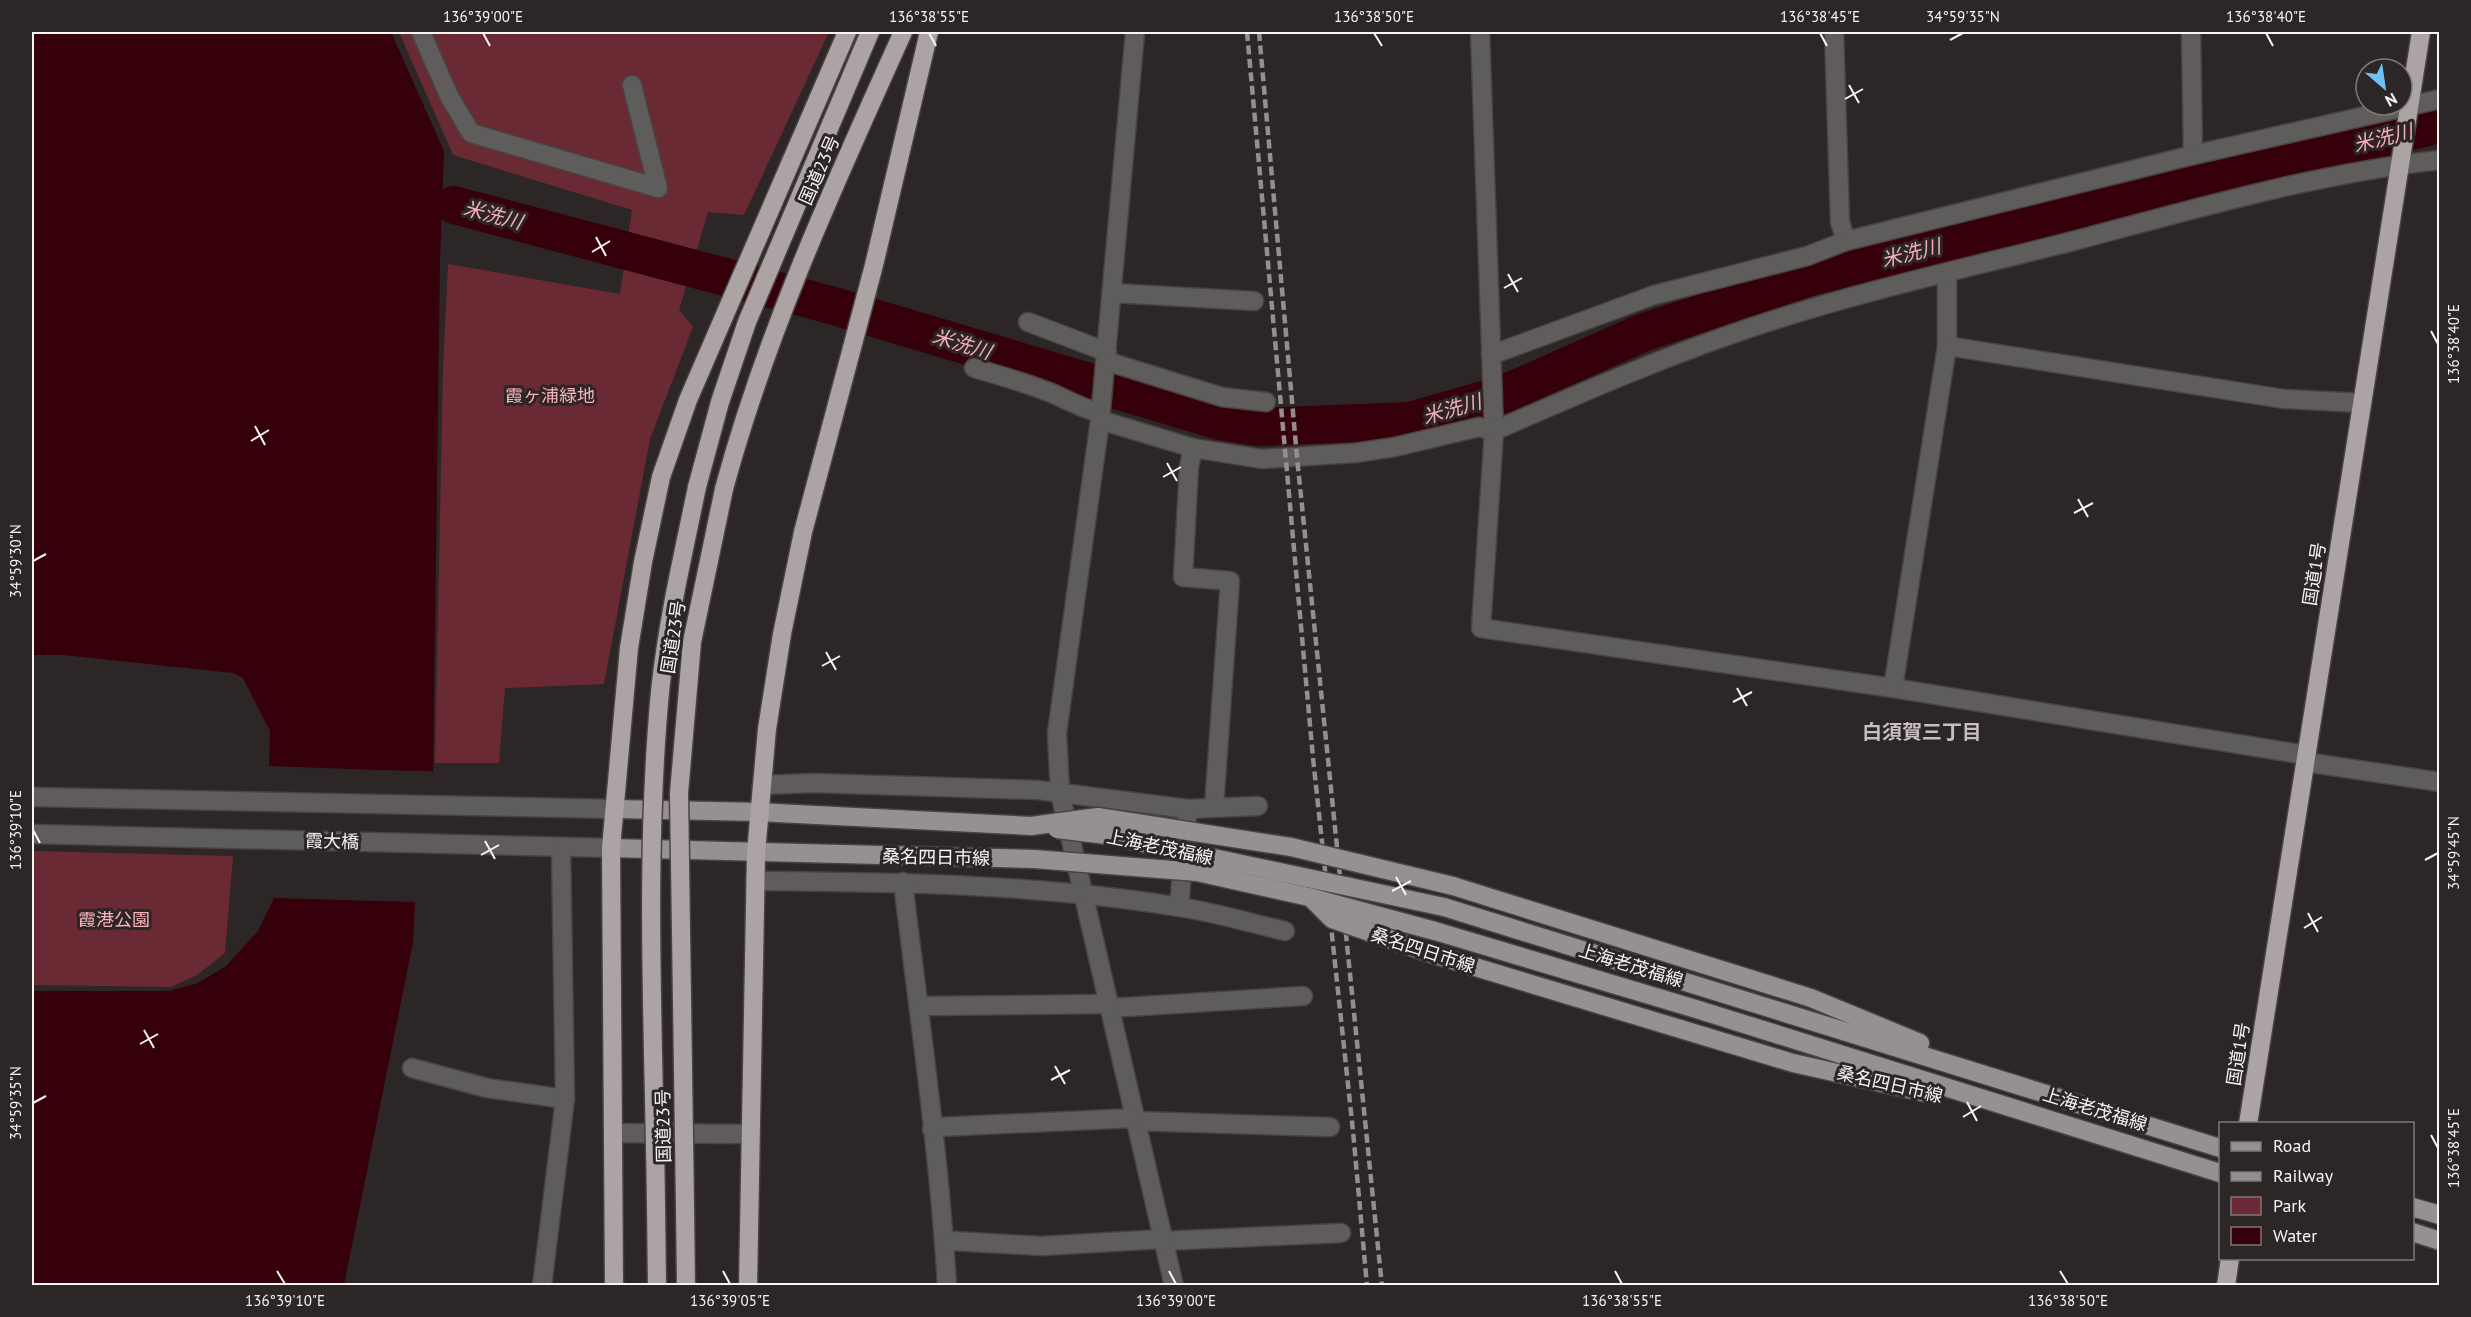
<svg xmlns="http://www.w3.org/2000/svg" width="2471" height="1317" viewBox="0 0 2471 1317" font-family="'PT Sans','Noto Sans JP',sans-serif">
	<rect width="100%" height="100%" fill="#2c2626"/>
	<!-- green -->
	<g fill="#6a2a34">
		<polygon points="399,32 829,32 744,215 708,212 679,310 693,327 650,439 604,684 505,688 499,763 435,763 443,368 448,264 620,294 632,210 453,155"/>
		<polygon points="32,851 233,856 225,953 197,975 171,987 32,985"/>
	</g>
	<!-- water -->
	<g fill="#36000b">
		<polygon points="32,32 391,32 444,151 440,260 433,772 269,766 270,731 243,678 233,673 63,655 32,655"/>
		<polygon points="274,898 415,902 413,942 344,1285 32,1285 32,991 169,991 198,983 226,966 258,931"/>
	</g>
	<!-- pier -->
	<polygon fill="#2c2626" points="268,769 432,771 431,775"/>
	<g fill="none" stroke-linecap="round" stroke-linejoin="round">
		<!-- river -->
		<polyline stroke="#36000b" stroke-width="38" points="454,205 827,304 1220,421 1258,427 1410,421 1504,394 1642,333 1810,277 2440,124"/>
		<!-- minor casing -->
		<g stroke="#494343" stroke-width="21">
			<g id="minor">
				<polyline points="421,32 449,96 471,133 658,188 632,85"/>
				<polyline points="1135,32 1100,420 1057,733 1060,793 1174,1286"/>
				<polyline points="1480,32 1494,431 1481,628 1893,688 2306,755"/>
				<polyline points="1834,32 1840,222 1846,241"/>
				<polyline points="2191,32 2193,155"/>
				<polyline points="1113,293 1254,301"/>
				<polyline points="1028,322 1107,352"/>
				<polyline points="1947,346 1947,274"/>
				<polyline points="1491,355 1654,295 1807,256 1846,241 2193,155 2440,99"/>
				<polyline points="1106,361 1222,397 1266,402"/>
				<path d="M974,368C1002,376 1030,384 1056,395C1071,402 1084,409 1100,413"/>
				<path d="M1100,420L1193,448L1262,459L1355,453L1395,447L1479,427L1494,431C1583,392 1672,353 1765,323C1869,289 1976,266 2081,239C2197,208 2320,173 2440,160"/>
				<polyline points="1193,448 1189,467 1183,577 1230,581 1214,807"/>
				<polyline points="1893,688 1947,346 2284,399 2362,403"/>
				<polyline points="2305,762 2440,782"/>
				<polyline points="762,785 813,783 1038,790 1188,809 1258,806"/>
				<polyline points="32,797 616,809"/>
				<polyline points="32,834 611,848"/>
				<path d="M755,881C896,882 1039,884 1179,907C1214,912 1250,923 1285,931"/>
				<path d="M903,882C919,1016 939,1150 947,1286"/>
				<polyline points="1179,907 1187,816"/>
				<polyline points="1110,1008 1303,996"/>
				<polyline points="920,1009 925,1006 1109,1004"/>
				<polyline points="412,1068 487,1088 565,1099"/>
				<polyline points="1135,1121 1330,1127"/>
				<polyline points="932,1129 939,1127 1134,1118"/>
				<polyline points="614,1133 750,1134"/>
				<polyline points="1163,1241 1341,1233"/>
				<polyline points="945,1243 953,1241 1041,1246 1163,1239"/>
				<polyline points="542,1286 565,1099 561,847"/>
			</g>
		</g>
		<!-- major casing -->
		<g stroke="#494343" stroke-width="21">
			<g id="major">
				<polyline points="616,809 759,812 1031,826"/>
				<polyline points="611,848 1034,859"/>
				<polyline points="1453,886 1811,998 1920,1043"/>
				<polyline points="1444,907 2220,1148"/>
				<polyline points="1435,931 1696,1009 2220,1173"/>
				<polyline points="1432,954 1793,1063 1931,1094"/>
				<polyline points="2412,1207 2440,1215"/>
				<polyline points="2412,1232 2440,1241"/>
			</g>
		</g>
		<!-- highway casing -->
		<g stroke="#494343" stroke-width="21">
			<g id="highway">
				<polyline points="697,487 720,402 747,322 870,32"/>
				<path d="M724,489C767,330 836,181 903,32"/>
				<polyline points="2248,1124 2421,32"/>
				<polyline points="656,1206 657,1286"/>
				<polyline points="685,1207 686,1286"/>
				<polyline points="614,1286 611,848 629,648 643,562 661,477 688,400 847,32"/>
				<polyline points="748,1286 756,853 767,729 782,634 803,532 874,265 929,32"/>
				<polyline points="2226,1286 2230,1258"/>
			</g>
		</g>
		<!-- minor -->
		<use href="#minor" stroke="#5f5c5c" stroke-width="18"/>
		<!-- major -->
		<use href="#major" stroke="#979090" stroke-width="18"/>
		<!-- highway -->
		<use href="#highway" stroke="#aca4a4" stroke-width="18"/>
		<!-- rail -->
		<g stroke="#948e8f" stroke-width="4.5" stroke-dasharray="9 4.5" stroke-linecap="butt">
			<polyline points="1247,32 1313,758 1353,1131 1367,1286"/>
			<polyline points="1259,32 1297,457 1382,1286"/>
		</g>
		<!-- major-bridge casing -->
		<g stroke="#494343" stroke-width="21" stroke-linecap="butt">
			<g id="major-bridge">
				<polyline points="1031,826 1098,817 1291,847 1453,886"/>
				<polyline points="1057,829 1106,835 1444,907"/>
				<polyline points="1034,859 1197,872 1309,897 1435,931"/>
				<polyline points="1311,898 1332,919 1432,954"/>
			</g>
		</g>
		<!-- highway-bridge casing -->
		<g stroke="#494343" stroke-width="21" stroke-linecap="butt">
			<g id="highway-bridge">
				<path d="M656,1206C654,1035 644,862 660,692C667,623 683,555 697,487"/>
				<polyline points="685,1207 679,793 692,642 724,489"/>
			</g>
		</g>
		<!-- major-bridge -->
		<use href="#major-bridge" stroke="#979090" stroke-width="18"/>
		<!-- highway-bridge -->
		<use href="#highway-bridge" stroke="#aca4a4" stroke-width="18"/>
	</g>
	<!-- ticks -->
	<path fill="none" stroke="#f8f3f4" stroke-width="2" d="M483,33L490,46M929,33L936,46M1374,33L1382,46M1820,33L1827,46M2266,33L2273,46M1950,40L1963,33M1849,85L1859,103M1845,99L1863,89M596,237L606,256M592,252L610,241M1508,274L1518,292M1504,288L1522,278M2431,331L2438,344M255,426L265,445M251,441L269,430M1167,463L1177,481M1163,477L1181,467M2078,499L2088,517M2074,513L2093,503M33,561L46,554M826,652L836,670M822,666L840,656M1737,688L1747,706M1733,702L1752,692M33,830L40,843M485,841L495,859M481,855L499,845M2425,860L2438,853M1396,877L1406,895M1392,891L1411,881M2308,913L2318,932M2304,928L2322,917M144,1030L154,1048M140,1044L158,1034M1055,1066L1065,1084M1051,1080L1070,1070M1967,1102L1977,1121M33,1103L46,1096M1963,1117L1981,1106M2431,1135L2438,1148M277,1271L285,1284M723,1271L730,1284M1169,1271L1176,1284M1615,1271L1622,1284M2060,1271L2068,1284"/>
	<g text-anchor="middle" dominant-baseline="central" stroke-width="6" stroke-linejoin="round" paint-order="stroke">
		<!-- street labels -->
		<g font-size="18" fill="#f8f3f4" stroke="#2c2626">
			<text transform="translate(819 170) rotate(-66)">国道23号</text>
			<text transform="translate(2314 574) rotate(-81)">国道1号</text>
			<text transform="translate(673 637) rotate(-81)">国道23号</text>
			<text transform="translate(332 841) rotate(1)">霞大橋</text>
			<text transform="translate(1160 847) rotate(12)">上海老茂福線</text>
			<text transform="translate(936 857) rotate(1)">桑名四日市線</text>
			<text transform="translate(1423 950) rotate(18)">桑名四日市線</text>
			<text transform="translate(1631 965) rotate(17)">上海老茂福線</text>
			<text transform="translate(2238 1054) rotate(-81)">国道1号</text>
			<text transform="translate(1890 1084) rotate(13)">桑名四日市線</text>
			<text transform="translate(2095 1109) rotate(17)">上海老茂福線</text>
			<text transform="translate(663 1126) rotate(-91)">国道23号</text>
		</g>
		<!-- park labels -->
		<g font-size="18" fill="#fbb2b8" stroke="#2c2626">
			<text x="550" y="395">霞ヶ浦緑地</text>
			<text x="114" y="919">霞港公園</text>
		</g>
		<!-- water labels -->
		<g font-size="20" font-style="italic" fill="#f5adb3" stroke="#2c2626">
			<text transform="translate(2383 138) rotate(-14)">米洗川</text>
			<text transform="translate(493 215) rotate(15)">米洗川</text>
			<text transform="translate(1911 253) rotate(-14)">米洗川</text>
			<text transform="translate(962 344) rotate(17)">米洗川</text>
			<text transform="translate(1452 409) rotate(-16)">米洗川</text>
		</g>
		<!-- neighbourhood labels -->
		<g font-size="20" font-weight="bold" fill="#c7bebf" stroke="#2c2626">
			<text x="1922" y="732">白須賀三丁目</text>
		</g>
	</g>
	<!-- border -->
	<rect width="2471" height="1317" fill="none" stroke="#2c2626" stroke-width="66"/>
	<!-- legend -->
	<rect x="2219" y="1122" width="195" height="138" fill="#2c2626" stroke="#7e7878" stroke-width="1.5"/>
	<rect x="2231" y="1142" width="30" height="9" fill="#979090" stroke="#7e7878" stroke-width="1.5"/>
	<text x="2273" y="1152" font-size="18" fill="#f8f3f4">Road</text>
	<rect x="2231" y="1172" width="30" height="9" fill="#948e8f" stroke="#7e7878" stroke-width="1.5"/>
	<text x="2273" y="1182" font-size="18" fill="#f8f3f4">Railway</text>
	<rect x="2231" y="1197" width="30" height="18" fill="#6a2a34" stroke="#7e7878" stroke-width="1.5"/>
	<text x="2273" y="1212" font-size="18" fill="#f8f3f4">Park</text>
	<rect x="2231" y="1227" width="30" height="18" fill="#36000b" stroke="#7e7878" stroke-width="1.5"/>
	<text x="2273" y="1242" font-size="18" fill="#f8f3f4">Water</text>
	<!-- north arrow -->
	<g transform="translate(2384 87) rotate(151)"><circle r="28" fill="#2c2626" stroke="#7e7878" stroke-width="1.5"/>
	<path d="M0-4.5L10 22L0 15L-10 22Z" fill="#70c2f4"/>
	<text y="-9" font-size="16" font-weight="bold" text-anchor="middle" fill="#f8f3f4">N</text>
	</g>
	<rect x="33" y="33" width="2405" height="1251" fill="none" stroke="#f8f3f4" stroke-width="2"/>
	<g font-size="15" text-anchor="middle" fill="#f8f3f4">
		<text x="483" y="22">136°39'00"E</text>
		<text x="929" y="22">136°38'55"E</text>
		<text x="1374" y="22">136°38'50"E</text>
		<text x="1820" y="22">136°38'45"E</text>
		<text x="1963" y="22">34°59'35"N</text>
		<text x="2266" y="22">136°38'40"E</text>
		<text transform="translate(2454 344) rotate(-90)" y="5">136°38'40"E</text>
		<text transform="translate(16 561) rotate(-90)" y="5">34°59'30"N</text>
		<text transform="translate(16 830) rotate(-90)" y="5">136°39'10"E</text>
		<text transform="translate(2454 853) rotate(-90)" y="5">34°59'45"N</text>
		<text transform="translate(16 1103) rotate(-90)" y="5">34°59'35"N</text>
		<text transform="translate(2454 1148) rotate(-90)" y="5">136°38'45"E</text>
		<text x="285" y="1306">136°39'10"E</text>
		<text x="730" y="1306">136°39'05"E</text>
		<text x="1176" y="1306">136°39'00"E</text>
		<text x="1622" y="1306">136°38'55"E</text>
		<text x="2068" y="1306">136°38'50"E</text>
	</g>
</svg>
